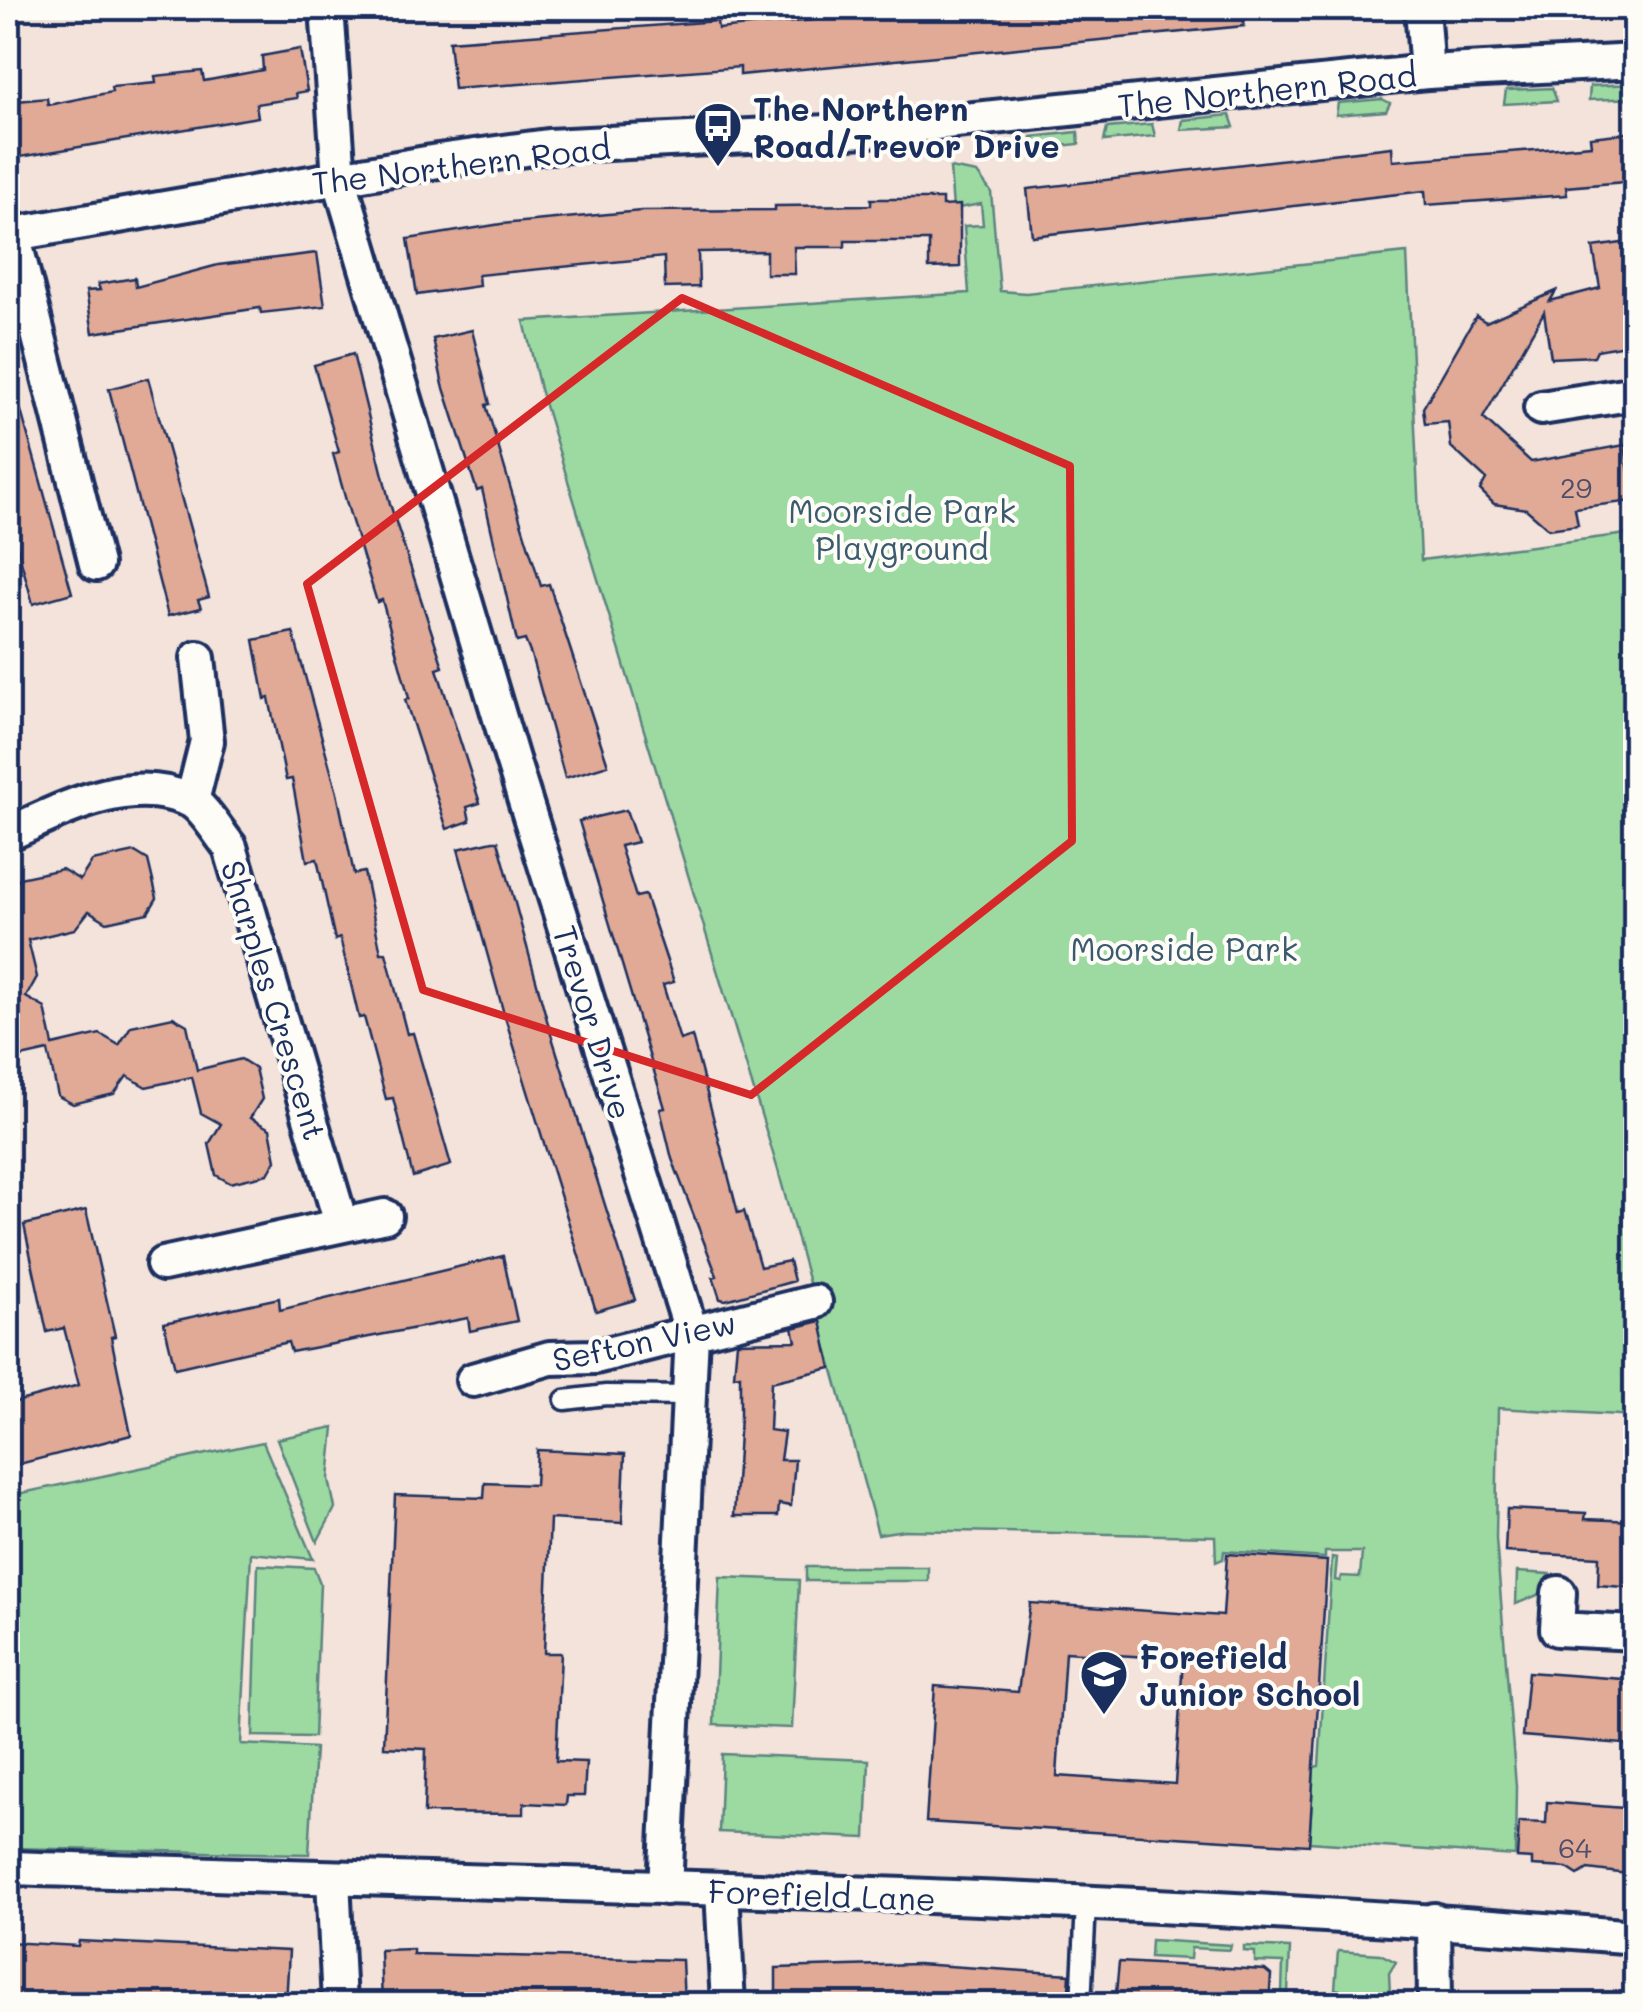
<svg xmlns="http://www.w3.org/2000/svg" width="1643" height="2012" viewBox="0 0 1643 2012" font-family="Mali,sans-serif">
	<rect width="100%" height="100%" fill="#f4e3da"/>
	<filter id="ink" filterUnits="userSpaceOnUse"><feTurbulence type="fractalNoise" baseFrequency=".01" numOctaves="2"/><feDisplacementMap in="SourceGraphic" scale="20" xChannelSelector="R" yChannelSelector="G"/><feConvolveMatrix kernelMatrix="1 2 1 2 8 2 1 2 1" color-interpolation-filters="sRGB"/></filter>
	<g filter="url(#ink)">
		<!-- green -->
		<g fill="#9ddaa1" stroke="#5c8480" stroke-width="2.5">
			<polygon points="1635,84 1635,98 1589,100 1590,86"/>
			<polygon points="1552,88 1557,101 1504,104 1506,90"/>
			<polygon points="1382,99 1390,103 1386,111 1336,115 1338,103"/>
			<polygon points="1230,115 1234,127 1181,130 1183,120"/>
			<polygon points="1152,124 1155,136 1104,141 1107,128"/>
			<polygon points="1078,132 1079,144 1031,149 1032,137"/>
			<polygon points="950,168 977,173 991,192 1000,291 1026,293 1407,253 1421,560 1635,533 1635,1416 1498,1408 1496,1539 1516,1786 1515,1856 1309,1842 1314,1767 1319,1766 1332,1557 1337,1558 1335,1580 1340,1581 1341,1576 1360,1577 1362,1552 1325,1552 1325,1558 1224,1551 1223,1559 1216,1562 1215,1536 904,1530 878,1534 778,1170 540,389 524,321 969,293 964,226 983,225 981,204 953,209"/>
			<polygon points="334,1427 329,1479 335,1508 317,1542 277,1439"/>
			<polygon points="263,1442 313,1559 251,1553 241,1744 315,1748 309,1854 8,1848 8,1496"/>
			<polygon points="258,1565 314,1568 320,1583 314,1737 253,1736"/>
			<rect x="806" y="1567" width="122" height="14"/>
			<polygon points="1517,1572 1550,1574 1540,1594 1516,1604"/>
			<polygon points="720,1577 799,1580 792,1728 714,1725"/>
			<polygon points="722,1754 869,1760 866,1838 719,1832"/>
			<polygon points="1151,1940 1231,1945 1230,1950 1191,1948 1190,1959 1150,1957"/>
			<polygon points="1244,1946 1290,1948 1288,1993 1282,1992 1283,1963 1255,1962 1255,1952 1244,1951"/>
			<polygon points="1338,1951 1380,1954 1396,1962 1389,1973 1390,1995 1399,2004 1359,2004 1359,1994 1335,1989"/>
		</g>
		<!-- building -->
		<g fill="#e0aa96" stroke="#1b2f5e" stroke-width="2.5" fill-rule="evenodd">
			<polygon points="940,8 1243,8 1244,26 740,75 740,67 454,89 449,41 717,21 718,29"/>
			<polygon points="300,49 307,91 296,93 297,98 256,104 258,117 8,159 8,102 47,98 48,105 112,92 111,87 156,83 155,76 202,71 204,81 263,70 262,56"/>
			<polygon points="1636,132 1636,181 1566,187 1567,195 1426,205 1425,191 1032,236 1027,189 1392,147 1393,161 1535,150 1591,145 1590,137"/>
			<polygon points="871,199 942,199 942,206 960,205 960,267 929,268 929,241 845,241 845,247 794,247 795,274 766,274 766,251 698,252 699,287 665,288 664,257 478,275 479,286 417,295 408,239 501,224 641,211 775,210 775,206 871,205"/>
			<polygon points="1622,243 1629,287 1636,286 1636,343 1597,350 1594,356 1551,358 1544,312 1483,418 1531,462 1625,445 1633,501 1575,508 1578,525 1549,529 1526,509 1494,504 1480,490 1486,479 1451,447 1448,422 1425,424 1423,408 1476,316 1486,322 1556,291 1550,301 1600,288 1593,247"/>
			<polygon points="317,253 325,306 261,313 260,308 93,333 86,291 100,290 98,284 135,278 136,287 218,265"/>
			<polygon points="472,330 490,404 486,405 515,503 541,586 549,584 608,765 565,778 531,655 525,640 517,642 482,489 477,491 443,385 433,339"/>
			<polygon points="353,354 390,504 443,667 437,669 480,803 467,807 470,821 447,829 405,700 409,698 382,600 377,602 350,515 333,454 339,452 314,365"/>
			<polygon points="148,378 209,597 198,600 201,608 168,616 109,389"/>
			<polygon points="16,393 72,593 33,604 8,514 8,394"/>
			<polygon points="293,632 337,793 354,874 364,872 381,953 386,953 407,1034 413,1033 451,1165 413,1177 393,1098 386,1099 364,1017 359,1018 340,938 335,940 317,859 307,861 292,779 286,780 269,698 265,699 254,640"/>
			<polygon points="626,810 637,842 620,846 636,897 645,895 674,982 663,985 680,1040 692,1036 738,1213 744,1211 760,1267 789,1261 794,1281 726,1300 720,1299 713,1277 717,1276 672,1159 660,1109 665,1108 579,821"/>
			<polygon points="493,841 498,841 550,1031 635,1300 596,1311 504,1014 458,849"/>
			<polygon points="135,852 148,860 157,898 148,913 107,922 89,911 75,929 28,940 37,977 26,997 45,1008 53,1045 100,1034 119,1045 131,1026 173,1017 187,1025 197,1070 241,1059 255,1068 262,1099 250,1118 270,1129 276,1160 268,1174 230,1183 216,1175 209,1144 221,1124 201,1113 192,1077 146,1087 127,1076 114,1094 73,1104 58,1096 48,1051 8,1060 11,891 19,878 62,869 80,880 92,861"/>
			<polygon points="86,1210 115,1336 111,1337 131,1435 8,1467 8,1404 79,1385 64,1328 47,1332 24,1225"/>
			<polygon points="503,1256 517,1321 470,1331 468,1318 291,1352 288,1342 175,1368 164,1323 279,1298 280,1310"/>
			<polygon points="821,1321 831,1368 771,1382 769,1430 784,1432 780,1460 795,1460 791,1506 779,1504 778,1516 734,1516 740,1416 740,1375 734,1376 737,1342 796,1341 793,1328"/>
			<polygon points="537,1450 625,1454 622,1523 550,1519 544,1653 561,1653 556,1761 586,1762 584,1796 567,1796 566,1805 524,1803 524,1814 424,1813 426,1749 384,1747 395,1495 484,1498 485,1483 535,1485"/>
			<polygon points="1507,1509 1586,1513 1585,1519 1636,1521 1636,1588 1598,1585 1599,1557 1505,1552"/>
			<path d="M1227,1554L1327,1561L1309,1845L926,1822L935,1686L1018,1692L1030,1603L1223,1616ZM1065,1652L1183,1659L1175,1784L1057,1776Z"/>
			<polygon points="1528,1672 1636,1680 1636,1745 1522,1736"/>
			<polygon points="1547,1802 1636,1809 1636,1875 1588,1869 1578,1875 1567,1868 1532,1866 1532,1859 1517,1858 1519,1822 1546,1823"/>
			<polygon points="79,1941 289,1951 286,2004 208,1998 208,2004 113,2004 63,1999 63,2004 31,2004 32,2000 8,1997 8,1942 78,1946"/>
			<polygon points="413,1949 413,1954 682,1960 684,2004 515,2000 382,2004 380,1950"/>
			<polygon points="1119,1962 1265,1970 1271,1975 1269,2004 1115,2004"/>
			<polygon points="917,1964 1070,1974 1068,2004 776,2004 776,1968"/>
		</g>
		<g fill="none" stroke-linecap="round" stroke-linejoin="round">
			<!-- lane casing -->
			<g stroke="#1b2f5e" stroke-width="25">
				<g id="lane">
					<polyline points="565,1400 606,1395 689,1396"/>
					<polyline points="1081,2004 1086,1904"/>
				</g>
			</g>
			<!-- street casing -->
			<g stroke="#1b2f5e" stroke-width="40">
				<g id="street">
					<polyline points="327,8 339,177 512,759 692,1334 665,1888"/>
					<polyline points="1422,8 1427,72"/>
					<polyline points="13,234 96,564"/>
					<polyline points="8,235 438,161 548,146 868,130 1427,72 1636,61"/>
					<polyline points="1541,408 1636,393"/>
					<polyline points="192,801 207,741 198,658"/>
					<path d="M8,834C62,810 128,773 189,800C204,807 219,834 230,847L341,1223"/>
					<polyline points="163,1264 385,1216"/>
					<polyline points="473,1380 550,1358 595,1357 815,1302"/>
					<polyline points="1559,1593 1557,1629 1636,1633"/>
					<path d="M8,1868C550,1885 1094,1892 1636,1937"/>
					<polyline points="333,1878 339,2004"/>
					<polyline points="722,1890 728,2004"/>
					<polyline points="1434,1920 1435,2004"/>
				</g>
			</g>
			<!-- lane -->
			<use href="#lane" stroke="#fdfcf7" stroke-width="18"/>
			<!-- street -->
			<use href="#street" stroke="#fdfcf7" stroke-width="32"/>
		</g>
	</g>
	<!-- marked area -->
	<path fill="none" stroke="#d62828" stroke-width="8" stroke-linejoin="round" d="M682,298L1070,466L1072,841L751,1095L423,990L307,584Z"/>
	<!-- icons -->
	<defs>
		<g id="bus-pin" transform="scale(2.5)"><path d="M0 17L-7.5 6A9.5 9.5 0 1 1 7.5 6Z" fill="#1b2f5e" stroke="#fdfcf7"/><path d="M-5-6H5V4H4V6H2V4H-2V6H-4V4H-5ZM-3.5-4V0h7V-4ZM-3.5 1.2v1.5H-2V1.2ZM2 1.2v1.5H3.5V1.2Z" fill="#fff"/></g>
		<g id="school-pin" transform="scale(2.5)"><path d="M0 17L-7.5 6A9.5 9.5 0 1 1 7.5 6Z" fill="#1b2f5e" stroke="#fdfcf7"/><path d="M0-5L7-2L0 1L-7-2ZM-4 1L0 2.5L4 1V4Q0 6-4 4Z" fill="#fff"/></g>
	</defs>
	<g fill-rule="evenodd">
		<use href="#bus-pin" x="718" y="126"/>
		<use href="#school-pin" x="1104" y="1674"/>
	</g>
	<g text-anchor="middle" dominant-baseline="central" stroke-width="8" stroke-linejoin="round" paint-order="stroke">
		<!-- number labels -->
		<g font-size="28" fill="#4c4e6c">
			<text x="1576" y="487">29</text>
			<text x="1575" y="1847">64</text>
		</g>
		<!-- street labels -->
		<g font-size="32" fill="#1b2f5e" stroke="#fdfcf7">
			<text transform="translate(1267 89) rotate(-6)">The Northern Road</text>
			<text transform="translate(461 164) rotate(-7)">The Northern Road</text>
			<text transform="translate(275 1000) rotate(73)">Sharples Crescent</text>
			<text transform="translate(594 1022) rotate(73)">Trevor Drive</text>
			<text transform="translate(644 1340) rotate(-12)">Sefton View</text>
			<text transform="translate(822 1894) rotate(2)">Forefield Lane</text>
		</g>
		<!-- poi labels -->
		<g font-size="32" font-weight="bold" fill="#1b2f5e" stroke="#fdfcf7" text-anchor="start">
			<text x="753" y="108">The Northern<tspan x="753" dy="37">Road/Trevor Drive</tspan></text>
			<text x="1139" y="1656">Forefield<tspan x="1139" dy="37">Junior School</tspan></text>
		</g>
		<!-- park labels -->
		<g font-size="32" fill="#3c5a6f" stroke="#fdfcf7">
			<text x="902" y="510">Moorside Park<tspan x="902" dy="37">Playground</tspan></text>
			<text x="1184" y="948">Moorside Park</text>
		</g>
	</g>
	<!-- margin -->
	<rect width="1643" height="2012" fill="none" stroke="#fdfcf7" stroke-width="40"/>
	<rect x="20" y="20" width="1603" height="1972" fill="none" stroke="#1b2f5e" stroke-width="4" filter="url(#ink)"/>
</svg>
